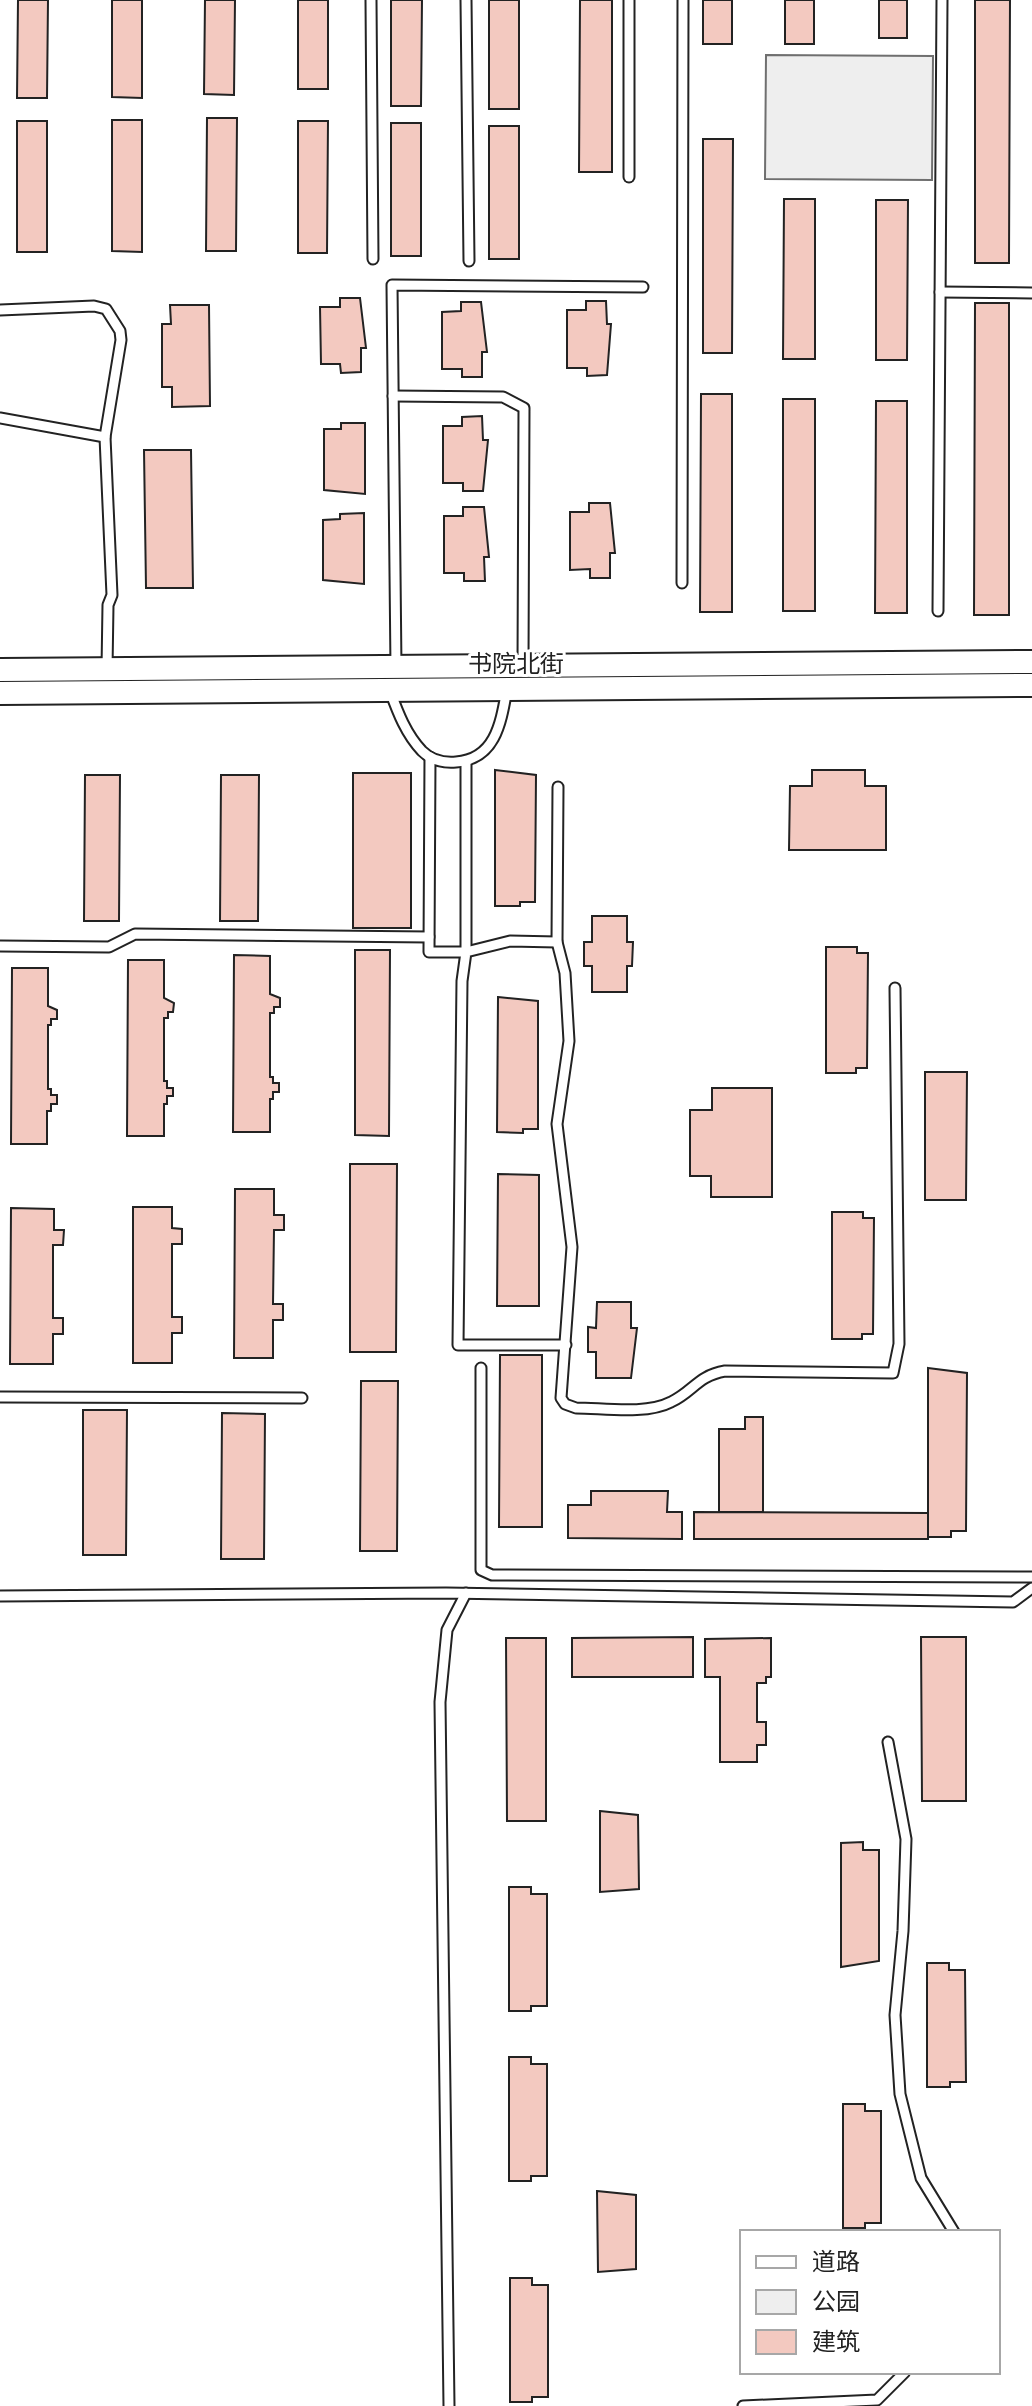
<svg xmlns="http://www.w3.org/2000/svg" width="1032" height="2406" viewBox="0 0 1032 2406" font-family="'Public Sans','Noto Sans SC',sans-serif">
	<rect width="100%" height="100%" fill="#fff"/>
	<!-- green -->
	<polygon fill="#eee" stroke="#6f6f6f" stroke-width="2" points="766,55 933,56 932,180 765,179"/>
	<!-- building -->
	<g fill="#f3c9c0" stroke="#222" stroke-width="2">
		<polygon points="18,0 48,0 47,98 17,98"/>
		<polygon points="112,0 142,0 142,98 112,97"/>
		<polygon points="205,0 235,0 234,95 204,94"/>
		<rect x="298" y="0" width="30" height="89"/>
		<polygon points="391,0 422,0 421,106 391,106"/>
		<rect x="489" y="0" width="30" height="109"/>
		<polygon points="580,0 612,0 612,172 579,172"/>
		<rect x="703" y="0" width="29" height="44"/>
		<rect x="785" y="0" width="29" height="44"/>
		<rect x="879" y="0" width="28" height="38"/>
		<polygon points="975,0 1010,0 1009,263 975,263"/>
		<polygon points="207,118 237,118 236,251 206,251"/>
		<polygon points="112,120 142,120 142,252 112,251"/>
		<rect x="17" y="121" width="30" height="131"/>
		<polygon points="298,121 328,121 327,253 298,253"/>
		<rect x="391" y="123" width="30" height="133"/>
		<rect x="489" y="126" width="30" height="133"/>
		<polygon points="703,139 733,139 732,353 703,353"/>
		<polygon points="784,199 815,199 815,359 783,359"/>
		<polygon points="876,200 908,200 907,360 876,360"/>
		<polygon points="340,298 360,298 366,348 361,348 361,372 341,373 340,364 321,364 320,307 340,307"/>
		<polygon points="586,301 606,301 607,324 611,324 607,375 587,376 587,368 567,368 567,310 586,310"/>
		<polygon points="461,302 481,302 487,352 482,352 482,377 462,377 462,369 442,369 442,312 461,311"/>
		<polygon points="975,303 1009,303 1009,615 974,615"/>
		<polygon points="170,305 209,305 210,406 172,407 172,387 162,387 162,324 171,324"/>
		<polygon points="701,394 732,394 732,612 700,612"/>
		<rect x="783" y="399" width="32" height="212"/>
		<polygon points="876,401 907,401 907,613 875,613"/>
		<polygon points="482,416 483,440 488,440 483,491 463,491 463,483 443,483 443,426 462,426 462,417"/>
		<polygon points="341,423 365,423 365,494 324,490 324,429 341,429"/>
		<polygon points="144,450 191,450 193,588 146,588"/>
		<polygon points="589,503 610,503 615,553 610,553 610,578 590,578 590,569 570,570 570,512 589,512"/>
		<polygon points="463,507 484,507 489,557 484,557 485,581 464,581 464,573 444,573 444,516 463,516"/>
		<polygon points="364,513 364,584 323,580 323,520 340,519 340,514"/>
		<polygon points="495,770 536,775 535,902 520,902 520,906 495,906"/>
		<polygon points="812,770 865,770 865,786 886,786 886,850 789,850 790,786 812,786"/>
		<rect x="353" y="773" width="58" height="155"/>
		<polygon points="85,775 120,775 119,921 84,921"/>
		<polygon points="221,775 259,775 258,921 220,921"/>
		<polygon points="592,916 627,916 627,942 633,942 632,966 627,966 627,992 592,992 592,966 584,966 584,942 592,942"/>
		<polygon points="826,947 857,947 857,953 868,953 867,1068 856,1068 856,1073 826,1073"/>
		<polygon points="355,950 390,950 389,1136 355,1135"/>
		<polygon points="234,955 270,956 270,994 280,998 280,1007 274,1007 274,1013 270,1013 270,1077 273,1077 273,1083 279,1083 279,1092 273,1092 273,1099 270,1099 270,1132 233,1132"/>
		<polygon points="128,960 164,960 164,998 174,1003 173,1012 168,1012 168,1018 164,1018 164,1081 167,1081 167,1088 173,1088 173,1096 167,1096 167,1104 164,1104 164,1136 127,1136"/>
		<polygon points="12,968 48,968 48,1006 57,1010 57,1019 51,1019 51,1025 48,1025 48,1089 51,1089 51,1095 57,1095 57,1104 51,1104 51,1111 47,1111 47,1144 11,1144"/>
		<polygon points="498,997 538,1001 538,1129 523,1129 523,1133 497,1132"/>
		<polygon points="925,1072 967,1072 966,1200 925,1200"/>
		<polygon points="712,1088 772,1088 772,1197 711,1197 711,1176 690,1176 690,1110 712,1110"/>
		<polygon points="350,1164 397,1164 396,1352 350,1352"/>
		<polygon points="498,1174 539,1175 539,1306 497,1306"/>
		<polygon points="235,1189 274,1189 274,1215 284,1215 284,1230 274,1230 273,1304 283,1304 283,1320 273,1320 273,1358 234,1358"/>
		<polygon points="133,1207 172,1207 172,1228 182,1229 182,1244 172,1244 172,1317 182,1317 182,1333 172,1333 172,1363 133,1363"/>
		<polygon points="11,1208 54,1209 54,1230 64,1230 63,1245 53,1245 53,1318 63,1318 63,1334 53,1334 53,1364 10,1364"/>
		<polygon points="832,1212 863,1212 863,1218 874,1218 873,1334 862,1334 862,1339 832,1339"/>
		<polygon points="597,1302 631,1302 631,1328 637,1328 631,1378 596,1378 596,1352 588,1352 588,1327 596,1328"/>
		<polygon points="500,1355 542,1355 542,1527 499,1527"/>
		<polygon points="928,1368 967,1373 966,1531 951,1531 951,1537 928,1537"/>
		<polygon points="361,1381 398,1381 397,1551 360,1551"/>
		<polygon points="83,1410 127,1410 126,1555 83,1555"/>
		<polygon points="222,1413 265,1414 264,1559 221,1559"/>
		<polygon points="745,1417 763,1417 763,1512 719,1512 719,1429 745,1429"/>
		<polygon points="591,1491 668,1491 667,1512 682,1512 682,1539 568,1538 568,1505 591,1505"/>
		<polygon points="694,1512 928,1513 928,1539 694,1539"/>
		<polygon points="693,1637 693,1677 572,1677 572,1638"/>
		<polygon points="921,1637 966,1637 966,1801 922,1801"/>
		<polygon points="506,1638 546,1638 546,1821 507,1821"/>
		<polygon points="771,1638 771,1677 766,1677 766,1683 757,1683 757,1722 766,1722 766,1745 757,1745 757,1762 720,1762 720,1677 705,1677 705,1639"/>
		<polygon points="600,1811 638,1815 639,1889 600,1892"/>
		<polygon points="863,1842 863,1850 879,1850 879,1961 841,1967 841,1843"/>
		<polygon points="509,1887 531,1887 531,1894 547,1894 547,2006 531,2006 531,2011 509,2011"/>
		<polygon points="927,1963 949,1963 949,1970 965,1970 966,2082 950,2082 950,2087 927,2087"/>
		<polygon points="509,2057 531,2057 531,2064 547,2064 547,2176 531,2176 531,2181 509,2181"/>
		<polygon points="843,2104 865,2104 865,2111 881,2111 881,2223 865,2223 865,2228 843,2228"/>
		<polygon points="597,2191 636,2195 636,2269 598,2272"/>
		<polygon points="510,2278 532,2278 532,2285 548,2285 548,2397 532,2397 532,2402 510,2402"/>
	</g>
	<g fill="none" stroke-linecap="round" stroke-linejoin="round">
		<!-- service casing -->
		<g stroke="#222" stroke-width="13">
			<g id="service">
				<polyline points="371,0 373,259"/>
				<polyline points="466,0 469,261"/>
				<polyline points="629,0 629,177"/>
				<polyline points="940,292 1032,293"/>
				<polyline points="0,310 94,306 106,309 120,331 121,340 105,437 112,595 108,605 107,669"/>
				<polyline points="393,396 503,397 524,408 523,666"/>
				<polyline points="0,418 105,437"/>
				<polyline points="682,583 683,0"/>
				<polyline points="938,611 942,0"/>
				<polyline points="396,667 392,285 643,287"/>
				<path d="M390,691C398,713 406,734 422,751C431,760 444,763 456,762C496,759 501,722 507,689"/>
				<polyline points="430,757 429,952 466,952 466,761"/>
				<path d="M558,787L557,942L565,973L569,1041L557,1124L572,1247L561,1398L565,1404L576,1408C603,1408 646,1415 671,1402C694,1391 697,1376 725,1371L893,1373L899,1344L895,988"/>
				<polyline points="557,942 510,941 466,952 462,981 458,1345 566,1345"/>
				<polyline points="0,946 109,947 135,934 429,937"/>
				<polyline points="481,1368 481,1570 492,1575 1032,1577"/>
				<polyline points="0,1397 302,1398"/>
				<polyline points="0,1596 446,1593 1013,1602 1032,1588"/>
				<polyline points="888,1742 906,1839 903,1931 895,2015 900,2094 921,2178 954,2232"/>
				<polyline points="449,2406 440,1702 447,1630 466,1593"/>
				<polyline points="743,2406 877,2400 905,2372"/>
			</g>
		</g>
		<!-- tertiary casing -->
		<g stroke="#222" stroke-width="26">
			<g id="tertiary">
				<polyline points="0,670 1032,662"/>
				<polyline points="0,693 1032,685"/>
			</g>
		</g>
		<!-- service -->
		<use href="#service" stroke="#fff" stroke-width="9"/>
		<!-- tertiary -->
		<use href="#tertiary" stroke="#fff" stroke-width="22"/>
	</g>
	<g text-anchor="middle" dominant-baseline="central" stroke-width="6" stroke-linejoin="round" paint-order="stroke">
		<!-- street labels -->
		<g font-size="24" fill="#222" stroke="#fff">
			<text x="516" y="663">书院北街</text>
		</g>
	</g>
	<!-- legend -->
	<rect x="740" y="2230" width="260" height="144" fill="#ffffff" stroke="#a7a7a7" stroke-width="2"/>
	<rect x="756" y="2256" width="40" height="12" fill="#ffffff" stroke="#a7a7a7" stroke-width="2"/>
	<text x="812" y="2270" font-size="24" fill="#222222">道路</text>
	<rect x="756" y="2290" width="40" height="24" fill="#eeeeee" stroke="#a7a7a7" stroke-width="2"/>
	<text x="812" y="2310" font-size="24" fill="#222222">公园</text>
	<rect x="756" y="2330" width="40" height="24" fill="#f3c9c0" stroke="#a7a7a7" stroke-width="2"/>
	<text x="812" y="2350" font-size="24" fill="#222222">建筑</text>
</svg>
